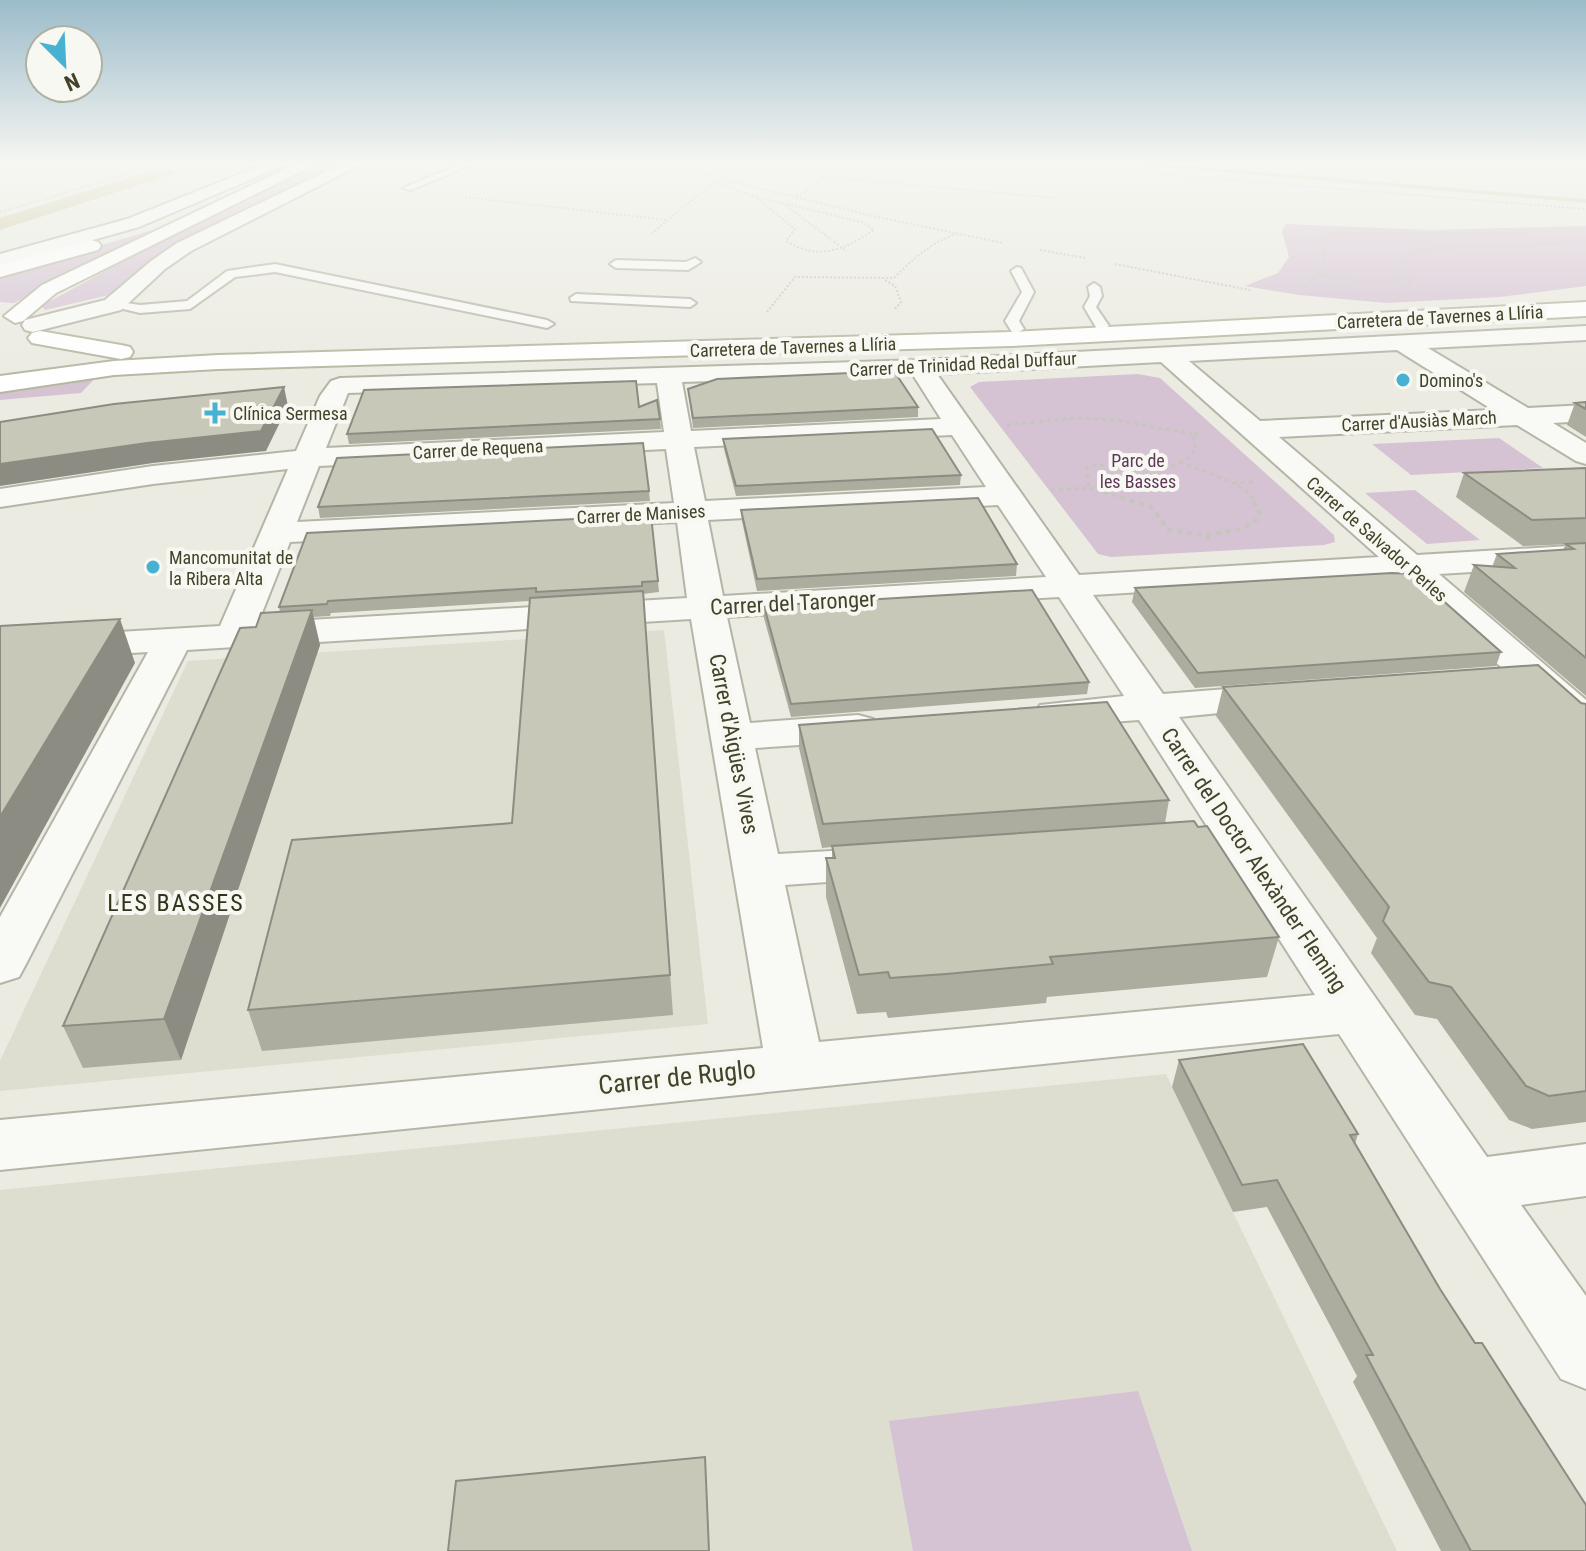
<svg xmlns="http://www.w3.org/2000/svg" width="1586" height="1551" viewBox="0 0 1586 1551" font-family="'Roboto Condensed',sans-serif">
	<rect width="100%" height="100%" fill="#ebebe2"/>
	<!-- built -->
	<g fill="#ddddd0">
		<polygon points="664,630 708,1024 0,1091 0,1061 188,661"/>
		<polygon points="1166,1074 1397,1551 0,1551 0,1190"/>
	</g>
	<!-- green -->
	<g fill="#d5c3d3">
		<polygon points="328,161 352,161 184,241 109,295 45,310 41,306 208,215"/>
		<polygon points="1286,224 1430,230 1586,226 1586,286 1500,297 1386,303 1299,295 1245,286 1278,273 1289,257 1282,231"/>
		<polygon points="166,226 92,260 14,303 0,302 0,275"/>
		<polygon points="100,373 81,393 0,400 0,390"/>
		<polygon points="1138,374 1160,378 1334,535 1335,542 1324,545 1111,557 1098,554 970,387 979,382"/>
		<polygon points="1499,438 1543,468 1411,475 1372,444"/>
		<polygon points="1415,490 1480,540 1427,544 1365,493"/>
		<polygon points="1138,1391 1192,1551 913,1551 889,1421"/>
	</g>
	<!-- water -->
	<polygon fill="#cbc79d" points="152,171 179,172 0,230 0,218"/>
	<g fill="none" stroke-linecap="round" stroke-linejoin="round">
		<!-- stream -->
		<polygon fill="#cbc79d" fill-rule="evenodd" points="1095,161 1122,161 1586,199 1586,203"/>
		<!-- lane casing -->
		<g stroke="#b5b5a7" stroke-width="4">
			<g id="lane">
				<polygon points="467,161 480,161 411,190 403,188"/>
				<polygon points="695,258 701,262 688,270 616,268 610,264 616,260 686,262"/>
				<polygon points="275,264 547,320 554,324 547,328 275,272 235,277 190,309 140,313 107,305 113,301 140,305 187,301 227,271"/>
				<polygon points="1017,267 1021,268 1034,292 1019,321 1024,329 1017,333 1012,332 1005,321 1022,292 1011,271"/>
				<polygon points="1094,283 1100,287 1102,296 1096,307 1109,326 1102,330 1097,329 1084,307 1090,296 1088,287"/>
				<polygon points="576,294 690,299 696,303 690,307 571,301 570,298"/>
			</g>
		</g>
		<!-- street casing -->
		<g stroke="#b5b5a7" stroke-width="4">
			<g id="street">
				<polygon points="273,161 294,161 139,227 0,266 0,254 127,219"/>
				<polygon points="348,161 368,161 191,251 165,269 121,310 33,332 25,330 22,325 25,320 105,300 151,261 177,243"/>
				<path d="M1586,326V340L1428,348L1528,408L1586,405V421L1553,423L1586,443V464L1576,461L1517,425L1279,437L1417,555L1586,545V565L1439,574L1586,700V733L1571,730L1400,576L1093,595L1163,694L1277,685L1291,688L1297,697L1291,706L1179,717L1487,1157L1586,1144V1196L1521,1205L1586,1296V1389L1561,1379L1339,1034L0,1170V1120L763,1048L691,619L187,650L26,964L19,977L0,983V917L148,652L0,661V639L220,626L288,469L153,484L0,507V489L153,466L296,451L320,396L331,381L340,378L920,360ZM1397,350L1493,410L1260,421L1189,361ZM1161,362L1379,557L1079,575L937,374ZM913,375L941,419L691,431L682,382ZM657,383L664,432L326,448L348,393ZM952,435L986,487L705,501L694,447ZM666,449L674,503L297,522L319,466ZM998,505L1046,577L723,596L708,520ZM677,522L687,598L258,623L290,542ZM1059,597L1124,696L1040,705L1034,714L1040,723L1055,726L1139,720L1315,995L819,1042L785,885L884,878L901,874L908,863L901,852L884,848L778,854L755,748L858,741L873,737L879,728L873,719L858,715L750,723L727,617Z"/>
			</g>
		</g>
		<!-- primary casing -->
		<g stroke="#b7b7a1" stroke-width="4">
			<g id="primary">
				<polygon points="302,161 322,161 56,293 23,321 15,323 4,316 42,285"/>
				<polygon points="91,240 98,242 101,246 98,250 0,277 0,265"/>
				<polygon points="1586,302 1586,316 1011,346 218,369 114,375 0,392 0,376 114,361 218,355 1011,332"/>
				<polygon points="40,331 121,345 130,347 133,352 130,357 121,359 32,343 28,338 32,333"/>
			</g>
		</g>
		<!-- path-far2 -->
		<g stroke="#c6c6bc" stroke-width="2" stroke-dasharray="2 2" stroke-linecap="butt">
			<polyline points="649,161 873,216 1003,243"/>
			<polyline points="1000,161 1586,209"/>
			<polyline points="54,162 173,170"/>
			<polyline points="153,167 167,161"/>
			<polyline points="824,177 1055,198"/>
			<polyline points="714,182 756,197"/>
			<polyline points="796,196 803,194 843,161"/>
			<polyline points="465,197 667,220"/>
			<path d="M756,197L862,222L874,230C844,250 819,261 786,241L795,229Z"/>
			<polyline points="783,203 845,250"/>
			<polyline points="0,212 143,170"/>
			<polyline points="651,234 714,182"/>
			<polyline points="1040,250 1085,258"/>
			<polyline points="1115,264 1250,290"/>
			<polyline points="1320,275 1364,282 1409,279"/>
			<polyline points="885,280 895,286 901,302 895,309"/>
			<polyline points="1408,284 1411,283 1401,262 1410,253 1435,248 1586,243"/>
			<path d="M1303,287C1327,272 1324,264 1322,238L1327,234L1586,232"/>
			<path d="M767,312L795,277L894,278C913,259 930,243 956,234"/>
		</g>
		<!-- path-far1 -->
		<g stroke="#c6c6bc" stroke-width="3" stroke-dasharray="4 4" stroke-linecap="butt">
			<polyline points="1007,425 1076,418 1117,420 1192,434"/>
			<polyline points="1180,462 1234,483"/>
			<polyline points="1089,488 1126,499"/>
			<path d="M1051,490L1089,488L1087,468L1091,465C1126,466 1172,481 1196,449L1192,434H1200"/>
			<polyline points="1253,499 1249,493 1234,483 1253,482"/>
		</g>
		<!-- path -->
		<g stroke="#c6c6bc" stroke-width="4" stroke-dasharray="5 5" stroke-linecap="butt">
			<polyline points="1120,497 1151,507 1169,530 1205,535 1209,539"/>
			<polyline points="1206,535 1242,529 1259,518 1260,513 1251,497"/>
		</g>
		<!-- lane -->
		<use href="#lane" fill="#f9f9f5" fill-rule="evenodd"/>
		<!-- street -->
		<use href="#street" fill="#f9f9f5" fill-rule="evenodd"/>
		<!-- primary -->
		<use href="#primary" fill="#fff" fill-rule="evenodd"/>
	</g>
	<!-- wall -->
	<g fill="#acac9f">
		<polygon points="688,389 918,407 918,417 693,428"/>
		<polygon points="1586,402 1586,437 1567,425 1575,403"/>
		<polygon points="660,419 661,429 349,444 347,434"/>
		<polygon points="723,439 961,475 960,485 736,496 724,449"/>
		<polygon points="1586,468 1586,696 1464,592 1474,565 1492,567 1497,554 1563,550 1566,544 1573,544 1523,546 1456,497 1464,473"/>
		<polygon points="649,491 650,501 320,518 318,507"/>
		<polygon points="741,510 1017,564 1016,576 757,591 742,521"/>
		<polygon points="307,533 658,581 659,592 643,594 673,1015 262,1051 248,1010 512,823 530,601 331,613 330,616 313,617 320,645 181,1060 83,1068 63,1026 256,627 280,612 279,607"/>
		<polygon points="1135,588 1501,652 1496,666 1195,688 1132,602"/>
		<polygon points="764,606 1089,682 1087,694 791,717 764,618"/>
		<polygon points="1223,687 1586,704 1586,1122 1532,1129 1509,1120 1437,1019 1415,1015 1371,953 1377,938 1216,716"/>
		<polygon points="799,725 1169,800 1165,823 1279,937 1267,977 1047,997 1046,1003 942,1013 888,1018 886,1012 857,1014 826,897 826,858 832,858 832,847 822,848 799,748"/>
		<polygon points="1179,1060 1358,1134 1355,1144 1586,1551 1441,1551 1353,1382 1357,1376 1267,1207 1233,1212 1172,1087"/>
	</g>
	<!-- shaded-wall -->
	<g fill="#8c8c82">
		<polygon points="284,387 288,406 266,451 153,463 0,486 0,464"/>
		<polygon points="312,610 320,645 181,1060 164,1019"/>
		<polygon points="120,619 135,663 0,908 0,817"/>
	</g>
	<!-- building -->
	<g fill="#c8c8b9" stroke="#8c8c82" stroke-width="2">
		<polygon points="894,371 918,407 693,418 688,389 717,379"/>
		<polygon points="636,381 639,407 657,400 660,419 347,434 364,390"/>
		<polygon points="284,387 261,431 147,443 0,464 0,422 114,404"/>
		<polygon points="1586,402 1586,409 1575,403"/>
		<polygon points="932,429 961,475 736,486 723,439"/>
		<polygon points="643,443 649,491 318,507 337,458"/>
		<polygon points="1586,468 1586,518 1532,520 1464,473"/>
		<polygon points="978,498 1017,564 757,579 741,510"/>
		<polygon points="651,515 658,581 642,582 642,586 536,592 536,588 328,601 327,604 279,607 307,533"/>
		<polygon points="1586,543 1586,658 1474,565 1515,568 1497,554 1574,549 1566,544"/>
		<polygon points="1392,573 1413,574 1501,652 1198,673 1135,588"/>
		<polygon points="1032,590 1089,682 791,704 764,606"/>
		<polygon points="643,591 670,975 248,1010 292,840 512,823 530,598"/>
		<polygon points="312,610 164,1019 63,1026 240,628 256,627 261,613"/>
		<polygon points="120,619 0,817 0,626"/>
		<polygon points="1538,665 1581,703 1586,704 1586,1091 1549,1096 1526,1086 1451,987 1429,982 1383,921 1389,907 1223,687"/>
		<polygon points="1107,702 1169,800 823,824 799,725"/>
		<polygon points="1194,821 1198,827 1207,826 1279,937 1050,957 1053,964 946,974 890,978 888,972 859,975 826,858 835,858 832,846"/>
		<polygon points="1303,1044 1358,1134 1350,1135 1440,1289 1475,1343 1482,1343 1586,1505 1586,1551 1471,1551 1366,1355 1373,1355 1277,1180 1242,1185 1179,1060"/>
		<polygon points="705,1457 709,1551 448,1551 456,1481"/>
	</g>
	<!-- sky -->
	<linearGradient id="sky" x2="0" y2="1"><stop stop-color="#9cbcca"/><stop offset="0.43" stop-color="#f6f6f2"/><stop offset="1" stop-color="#f6f6f2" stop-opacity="0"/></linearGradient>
	<rect width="1586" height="378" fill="url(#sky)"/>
	<!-- markers -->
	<g fill="#46b1d1" stroke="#f8f8f2" stroke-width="3">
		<circle cx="1403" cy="380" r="8"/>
		<path d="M211 401h8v8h8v8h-8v8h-8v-8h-8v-8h8z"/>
		<circle cx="153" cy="567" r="8"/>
	</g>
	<g text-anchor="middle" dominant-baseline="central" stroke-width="8" stroke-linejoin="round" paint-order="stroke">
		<!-- far-street labels -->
		<g font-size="18" fill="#43432a" stroke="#f8f8f2">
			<text transform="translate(1440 317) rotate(-3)">Carretera de Tavernes a Llíria</text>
			<text transform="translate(793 347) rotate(-2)">Carretera de Tavernes a Llíria</text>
			<text transform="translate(963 364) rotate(-3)">Carrer de Trinidad Redal Duffaur</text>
			<text transform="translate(1419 421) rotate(-3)">Carrer d'Ausiàs March</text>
			<text transform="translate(478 449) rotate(-3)">Carrer de Requena</text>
			<text transform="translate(641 514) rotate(-3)">Carrer de Manises</text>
			<text transform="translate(1377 539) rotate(41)">Carrer de Salvador Perles</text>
		</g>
		<!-- far-poi labels -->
		<g font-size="18" fill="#43432a" stroke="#f8f8f2" text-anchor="start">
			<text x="1419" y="380">Domino's</text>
			<text x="233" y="413">Clínica Sermesa</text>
			<text x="169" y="557">Mancomunitat de<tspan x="169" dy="21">la Ribera Alta</tspan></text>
		</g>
		<!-- far-park labels -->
		<g font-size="18" fill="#5f3758" stroke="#f8f8f2">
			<text x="1138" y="460">Parc de<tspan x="1138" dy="21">les Basses</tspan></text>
		</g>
		<!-- street labels -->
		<g font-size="22" fill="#43432a" stroke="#f8f8f2">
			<text transform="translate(793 603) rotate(-3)">Carrer del Taronger</text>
			<text transform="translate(734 744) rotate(79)">Carrer d'Aigües Vives</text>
			<text transform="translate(1254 860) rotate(56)">Carrer del Doctor Alexànder Fleming</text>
		</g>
		<!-- neighbourhood labels -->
		<g font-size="24" letter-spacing="2" fill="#33341c" stroke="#f8f8f2">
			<text x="176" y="903">LES BASSES</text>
		</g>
		<!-- near-street labels -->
		<g font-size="26" fill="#43432a" stroke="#f8f8f2">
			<text transform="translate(677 1077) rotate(-6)">Carrer de Ruglo</text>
		</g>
	</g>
	<!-- north arrow -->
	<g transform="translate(64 64) rotate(156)"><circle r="38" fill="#f8f8f2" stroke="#b0b0a2" stroke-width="2"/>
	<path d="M0-6L14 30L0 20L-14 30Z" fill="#46b1d1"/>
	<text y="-12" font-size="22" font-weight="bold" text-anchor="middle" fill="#43432a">N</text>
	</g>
</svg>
